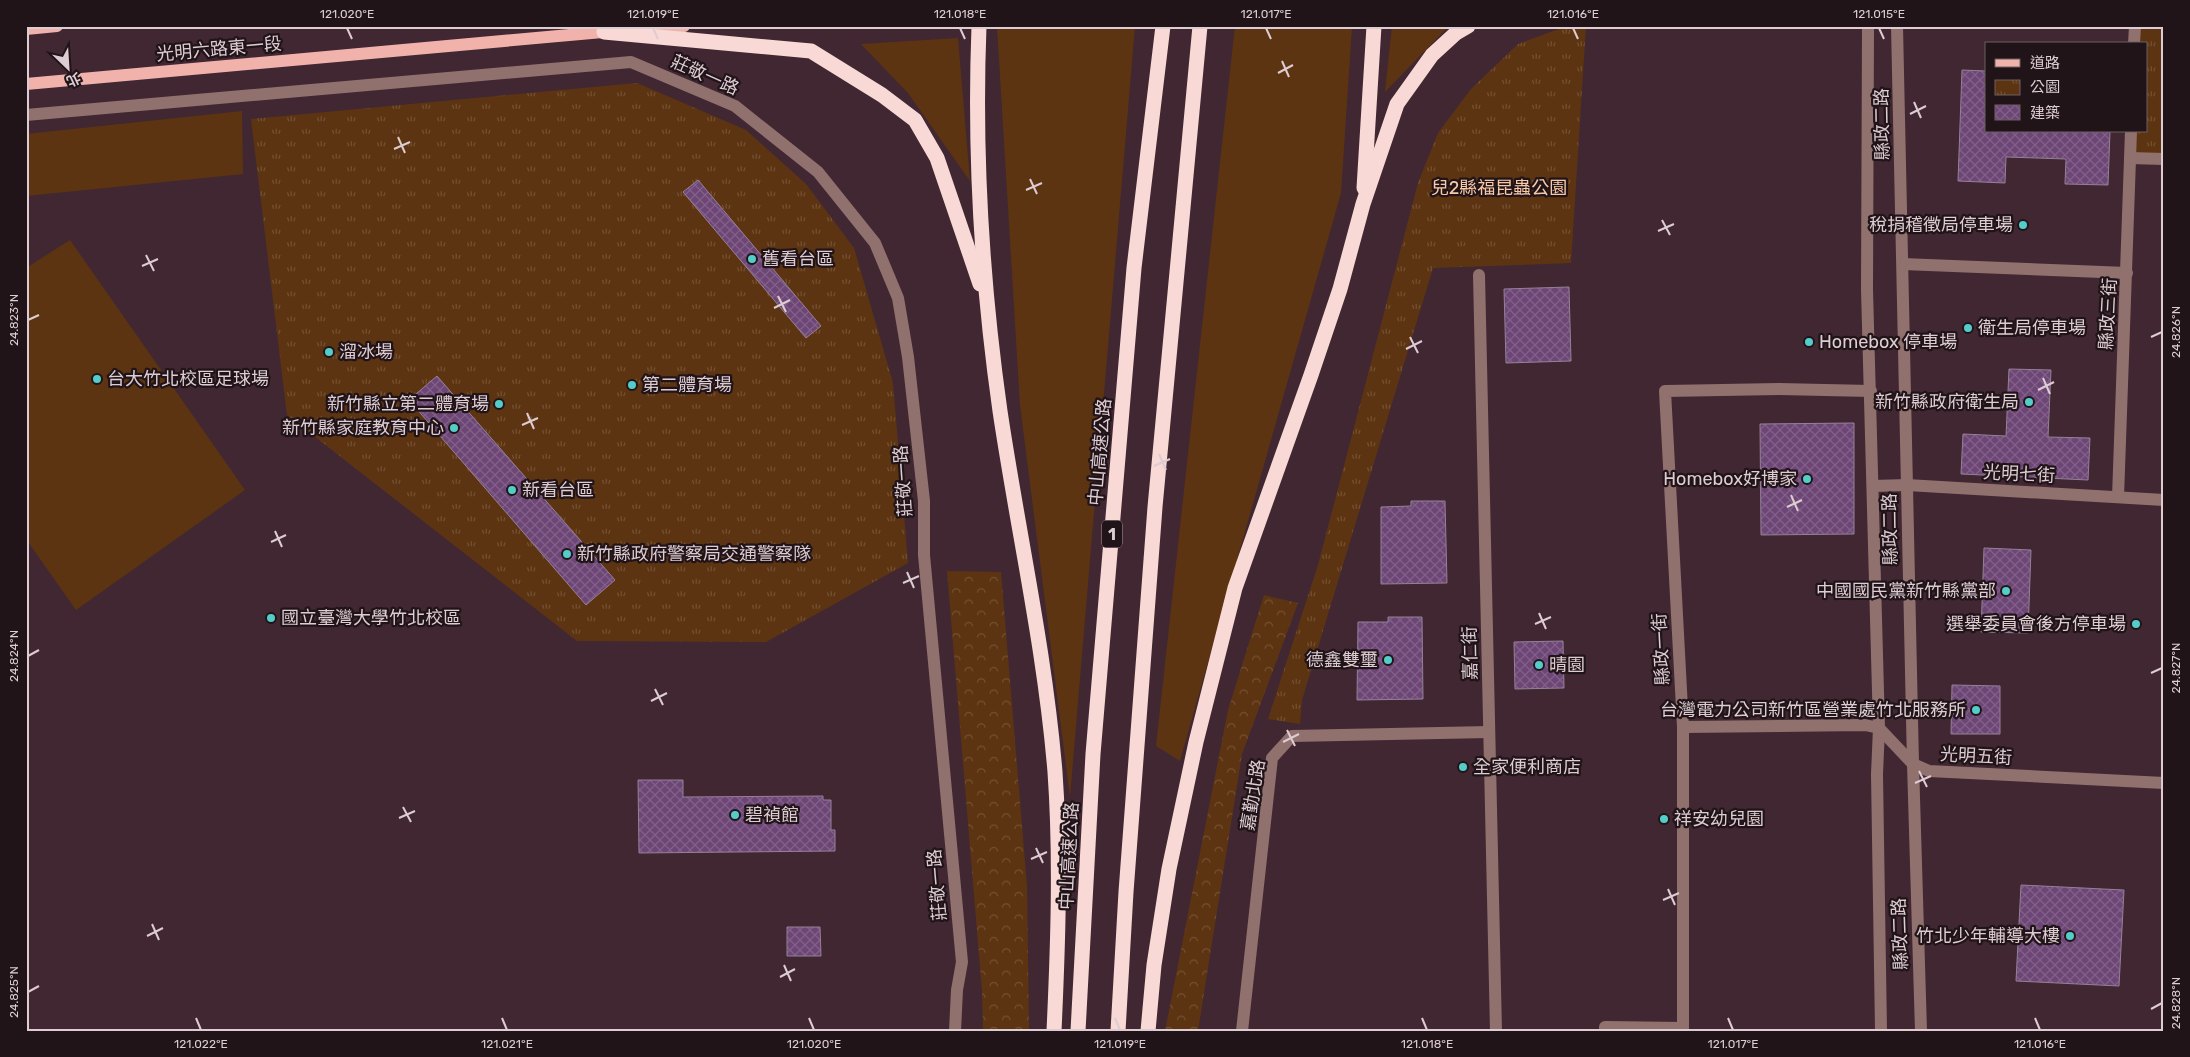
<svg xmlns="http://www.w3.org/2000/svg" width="2190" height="1057" viewBox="0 0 2190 1057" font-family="Rubik,'Noto Sans TC',sans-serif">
	<defs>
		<pattern id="forest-crowns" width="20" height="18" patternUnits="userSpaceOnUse" patternTransform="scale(1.25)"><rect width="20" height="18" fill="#5d3411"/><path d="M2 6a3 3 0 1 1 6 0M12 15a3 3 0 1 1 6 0" fill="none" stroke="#745033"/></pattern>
		<pattern id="park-tufts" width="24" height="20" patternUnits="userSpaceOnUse" patternTransform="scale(1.25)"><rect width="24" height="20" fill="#5d3411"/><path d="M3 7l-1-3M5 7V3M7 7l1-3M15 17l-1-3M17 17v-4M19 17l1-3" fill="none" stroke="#745033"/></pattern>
		<pattern id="building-cross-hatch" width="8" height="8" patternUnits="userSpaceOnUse" patternTransform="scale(1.25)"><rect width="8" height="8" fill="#6d4676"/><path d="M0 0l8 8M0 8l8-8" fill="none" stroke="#816089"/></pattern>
	</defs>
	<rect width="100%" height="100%" fill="#402732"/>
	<!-- grass -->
	<g fill="#5d3411">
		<polygon points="997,26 1135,26 1070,797 1020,405"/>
		<polygon points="1235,26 1352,26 1341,193 1180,761 1156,746"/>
		<polygon points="1392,26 1449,26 1385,92"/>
		<polygon points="958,38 970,181 908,93 861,44"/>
		<polygon points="242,111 243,174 26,196 26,134"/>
		<polygon points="70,240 245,490 76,610 26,539 26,268"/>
	</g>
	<!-- forest -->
	<g fill="url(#forest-crowns)">
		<polygon points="947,571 1001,572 1027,886 1029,1031 983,1031 982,991"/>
		<polygon points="1264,595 1298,603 1242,754 1198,1031 1165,1031 1228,710"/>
	</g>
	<!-- park -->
	<g fill="url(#park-tufts)">
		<polygon points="1567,26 1586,26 1571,263 1433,268 1302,700 1300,724 1268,719 1318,565 1418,183 1438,133 1471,89 1518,44"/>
		<polygon points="2135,27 2164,28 2164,159 2130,158 2131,131 2146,131 2146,44 2134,44"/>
		<polygon points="637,83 746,130 806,184 854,248 893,383 908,563 766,642 577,641 287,415 251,119"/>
	</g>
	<!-- building -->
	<g fill="url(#building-cross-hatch)" stroke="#948198">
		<polygon points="1962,70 1986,71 1986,131 2110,131 2108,185 2065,184 2066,159 2006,157 2005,183 1958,181"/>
		<polygon points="698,180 821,326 806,338 683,192"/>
		<polygon points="1569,287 1571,361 1506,363 1504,289"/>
		<polygon points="2009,369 2051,370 2048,437 2090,438 2088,480 1961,474 1963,434 2006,436"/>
		<polygon points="437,376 615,580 586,605 409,400"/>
		<polygon points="1854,423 1854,534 1761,535 1760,424"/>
		<polygon points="1411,501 1445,501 1447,583 1381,584 1381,507 1411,506"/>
		<polygon points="1984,548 2031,550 2028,633 1981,632"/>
		<polygon points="1388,617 1422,617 1423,699 1357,700 1358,622 1388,622"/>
		<polygon points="1563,641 1564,688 1515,689 1514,642"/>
		<polygon points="1952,685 2000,686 2000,734 1951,734"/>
		<polygon points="638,780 683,780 683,797 823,796 823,800 831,800 831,830 835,830 835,851 639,853"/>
		<polygon points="2021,885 2124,890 2119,986 2016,981"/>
		<polygon points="787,927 820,927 821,956 787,956"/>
	</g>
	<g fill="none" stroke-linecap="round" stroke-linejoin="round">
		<!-- minor -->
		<g stroke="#90716e" stroke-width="12">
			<polyline points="1868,26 1867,290 1879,728 1877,774 1881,1031"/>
			<polyline points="1897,26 1913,764 1921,1031"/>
			<polyline points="2134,44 2135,26"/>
			<polyline points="26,115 631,62 735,106 818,172 875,243 898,298 908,357 924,501 924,555 962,962 957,990 955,1031"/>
			<polyline points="2130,158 2164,159"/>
			<polyline points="1903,264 2127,273"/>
			<polyline points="1479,275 1496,1031"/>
			<polyline points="1873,486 1907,485 2164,500"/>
			<polyline points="2118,497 2131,131"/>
			<polyline points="1683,727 1865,725 1879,728 1913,764 1929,771 2164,783"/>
			<polyline points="1242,1031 1272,758 1292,736 1489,732"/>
			<polyline points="1605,1031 1605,1027 1683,1028 1683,727 1665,391 1779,389 1871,391"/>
		</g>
		<!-- major -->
		<g stroke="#f1b2ac" stroke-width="12">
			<polyline points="26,29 57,26"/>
			<polyline points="634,30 684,26"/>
			<polyline points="26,84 614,31"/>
		</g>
		<!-- highway -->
		<g stroke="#f8d9d5" stroke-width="15">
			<path d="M979,26C974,155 982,284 1000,411C1018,532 1045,650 1055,772C1061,858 1058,945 1054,1031"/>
			<polyline points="604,32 811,51 882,95 915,120 937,158 980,284"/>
			<polyline points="1364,188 1374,26"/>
			<polyline points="1078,1031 1093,754 1134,268 1163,26"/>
			<polyline points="1118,1031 1126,892 1155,507 1200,26"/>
			<polyline points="1148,1031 1154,965 1169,869 1196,742 1235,588 1311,375 1340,289 1363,204 1397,104 1432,55 1456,33 1468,26"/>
		</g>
	</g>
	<!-- ticks -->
	<path fill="none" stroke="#ddccd2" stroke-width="2" d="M347,28L352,39M653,28L658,39M960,28L965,39M1266,28L1271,39M1573,28L1578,39M1879,28L1884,39M1282,61L1289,77M1278,73L1293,65M1914,102L1921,118M1910,114L1926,106M398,137L405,153M394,149L410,142M1030,179L1037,194M1026,190L1042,183M1662,220L1670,235M1658,231L1674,224M146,255L154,271M142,266L158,259M778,296L786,312M774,308L790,300M28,320L39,315M1410,337L1418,353M2151,337L2162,332M1406,349L1422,341M2043,378L2050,394M2038,390L2054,382M527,413L534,429M522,425L538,418M1159,454L1166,470M1154,466L1170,459M1791,495L1798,511M1787,507L1802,500M275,531L282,547M271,542L286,535M907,572L914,588M903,583L919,576M1539,613L1546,629M1535,624L1551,617M28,656L39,650M2151,673L2162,668M655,689L663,705M651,701L667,693M1287,730L1295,746M1283,742L1299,734M1919,771L1927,787M1915,783L1931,776M403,807L411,822M399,818L415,811M1036,848L1043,863M1031,859L1047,852M1668,889L1675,905M1663,900L1679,893M152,924L159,940M147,936L163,928M784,965L791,981M780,977L795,969M28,992L39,986M2151,1009L2162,1003M196,1018L201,1030M502,1018L507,1030M809,1018L814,1030M1115,1018L1120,1030M1422,1018L1427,1030M1728,1018L1733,1030M2035,1018L2040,1030"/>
	<!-- markers -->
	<g fill="#54cdc8" stroke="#201419" stroke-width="2">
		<circle cx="2023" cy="225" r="5"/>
		<circle cx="752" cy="259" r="5"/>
		<circle cx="1968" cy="328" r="5"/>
		<circle cx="1809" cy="342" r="5"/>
		<circle cx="329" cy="352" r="5"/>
		<circle cx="97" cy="379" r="5"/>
		<circle cx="632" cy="385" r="5"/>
		<circle cx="2029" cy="402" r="5"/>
		<circle cx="499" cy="404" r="5"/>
		<circle cx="454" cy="428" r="5"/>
		<circle cx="1807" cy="479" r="5"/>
		<circle cx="512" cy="490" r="5"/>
		<circle cx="567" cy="554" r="5"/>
		<circle cx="2006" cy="591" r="5"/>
		<circle cx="271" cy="618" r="5"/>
		<circle cx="2136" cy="624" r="5"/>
		<circle cx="1388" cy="660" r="5"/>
		<circle cx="1539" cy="665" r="5"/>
		<circle cx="1976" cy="710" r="5"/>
		<circle cx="1463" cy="767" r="5"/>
		<circle cx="735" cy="815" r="5"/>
		<circle cx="1664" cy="819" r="5"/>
		<circle cx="2070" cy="936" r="5"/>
	</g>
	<g text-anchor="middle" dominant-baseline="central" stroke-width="4.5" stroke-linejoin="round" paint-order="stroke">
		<!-- shield labels -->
		<rect fill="#201419" stroke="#a4959a" stroke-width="1" x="1102" y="520.5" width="20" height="27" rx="4"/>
		<g font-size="16" font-weight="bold" fill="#ddccd2">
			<text x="1112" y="534">1</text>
		</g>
		<!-- street labels -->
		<g font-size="18" fill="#ddccd2" stroke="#201419">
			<text transform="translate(219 49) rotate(-5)">光明六路東一段</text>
			<text transform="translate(705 75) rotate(24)">莊敬一路</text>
			<text transform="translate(1882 124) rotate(-91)">縣政二路</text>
			<text transform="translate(2108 314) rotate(-87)">縣政三街</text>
			<text transform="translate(1100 452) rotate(-85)">中山高速公路</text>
			<text transform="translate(2019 474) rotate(3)">光明七街</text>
			<text transform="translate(903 481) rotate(-94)">莊敬一路</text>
			<text transform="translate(1890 529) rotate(-91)">縣政二路</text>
			<text transform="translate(1661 649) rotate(-93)">縣政一街</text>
			<text transform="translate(1470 653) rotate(-91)">嘉仁街</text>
			<text transform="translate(1976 756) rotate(3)">光明五街</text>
			<text transform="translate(1253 795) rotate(-81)">嘉勤北路</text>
			<text transform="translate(1069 856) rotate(-87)">中山高速公路</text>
			<text transform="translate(937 885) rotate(-95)">莊敬一路</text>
			<text transform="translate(1900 934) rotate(-92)">縣政二路</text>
		</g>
		<!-- park labels -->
		<g font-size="18" fill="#f8c9a6" stroke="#201419">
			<text x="1499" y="188">兒2縣福昆蟲公園</text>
		</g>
		<!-- poi labels -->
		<g font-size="18" fill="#ddccd2" stroke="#201419" text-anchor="start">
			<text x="2013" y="225" text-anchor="end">稅捐稽徵局停車場</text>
			<text x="762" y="259">舊看台區</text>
			<text x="1978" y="328">衛生局停車場</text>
			<text x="1819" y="342">Homebox 停車場</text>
			<text x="339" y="352">溜冰場</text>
			<text x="107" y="379">台大竹北校區足球場</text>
			<text x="642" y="385">第二體育場</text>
			<text x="2019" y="402" text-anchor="end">新竹縣政府衛生局</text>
			<text x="489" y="404" text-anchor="end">新竹縣立第二體育場</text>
			<text x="444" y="428" text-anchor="end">新竹縣家庭教育中心</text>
			<text x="1797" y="479" text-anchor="end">Homebox好博家</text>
			<text x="522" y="490">新看台區</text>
			<text x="577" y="554">新竹縣政府警察局交通警察隊</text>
			<text x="1996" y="591" text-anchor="end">中國國民黨新竹縣黨部</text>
			<text x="281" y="618">國立臺灣大學竹北校區</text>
			<text x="2126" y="624" text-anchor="end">選舉委員會後方停車場</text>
			<text x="1378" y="660" text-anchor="end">德鑫雙璽</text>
			<text x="1549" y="665">晴園</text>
			<text x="1966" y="710" text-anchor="end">台灣電力公司新竹區營業處竹北服務所</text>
			<text x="1473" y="767">全家便利商店</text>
			<text x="745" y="815">碧禎館</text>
			<text x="1674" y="819">祥安幼兒園</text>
			<text x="2060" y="936" text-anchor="end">竹北少年輔導大樓</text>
		</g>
	</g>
	<!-- border -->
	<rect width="2190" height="1057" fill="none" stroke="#201419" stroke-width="55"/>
	<!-- legend -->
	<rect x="1985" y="42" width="162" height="90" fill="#201419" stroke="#6c5e63"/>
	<rect x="1995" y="59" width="25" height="8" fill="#f1b2ac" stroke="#6c5e63"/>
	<text x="2030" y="68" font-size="15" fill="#ddccd2">道路</text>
	<rect x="1995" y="80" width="25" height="15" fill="url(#park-tufts)" stroke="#6c5e63"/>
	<text x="2030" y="92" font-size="15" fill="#ddccd2">公園</text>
	<rect x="1995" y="105" width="25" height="15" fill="url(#building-cross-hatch)" stroke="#6c5e63"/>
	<text x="2030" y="118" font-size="15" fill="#ddccd2">建築</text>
	<!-- north arrow -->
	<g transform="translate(68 68) rotate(155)" stroke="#201419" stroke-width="4" paint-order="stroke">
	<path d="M0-4L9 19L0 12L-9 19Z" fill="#ddccd2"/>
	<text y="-8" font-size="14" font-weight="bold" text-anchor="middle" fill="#ddccd2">北</text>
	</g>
	<rect x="28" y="28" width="2134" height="1002" fill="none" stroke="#ddccd2" stroke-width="2"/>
	<g font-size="12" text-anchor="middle" fill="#ddccd2">
		<text x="347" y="18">121.020°E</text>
		<text x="653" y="18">121.019°E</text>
		<text x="960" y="18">121.018°E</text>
		<text x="1266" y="18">121.017°E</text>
		<text x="1573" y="18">121.016°E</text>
		<text x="1879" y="18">121.015°E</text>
		<text transform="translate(14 320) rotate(-90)" y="4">24.823°N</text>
		<text transform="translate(2176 332) rotate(-90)" y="4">24.826°N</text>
		<text transform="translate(14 656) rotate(-90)" y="4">24.824°N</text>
		<text transform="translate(2176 668) rotate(-90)" y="4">24.827°N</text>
		<text transform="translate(14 992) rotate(-90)" y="4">24.825°N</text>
		<text transform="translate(2176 1003) rotate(-90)" y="4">24.828°N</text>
		<text x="201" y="1048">121.022°E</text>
		<text x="507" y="1048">121.021°E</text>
		<text x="814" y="1048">121.020°E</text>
		<text x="1120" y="1048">121.019°E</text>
		<text x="1427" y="1048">121.018°E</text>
		<text x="1733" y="1048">121.017°E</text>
		<text x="2040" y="1048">121.016°E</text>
	</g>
</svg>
